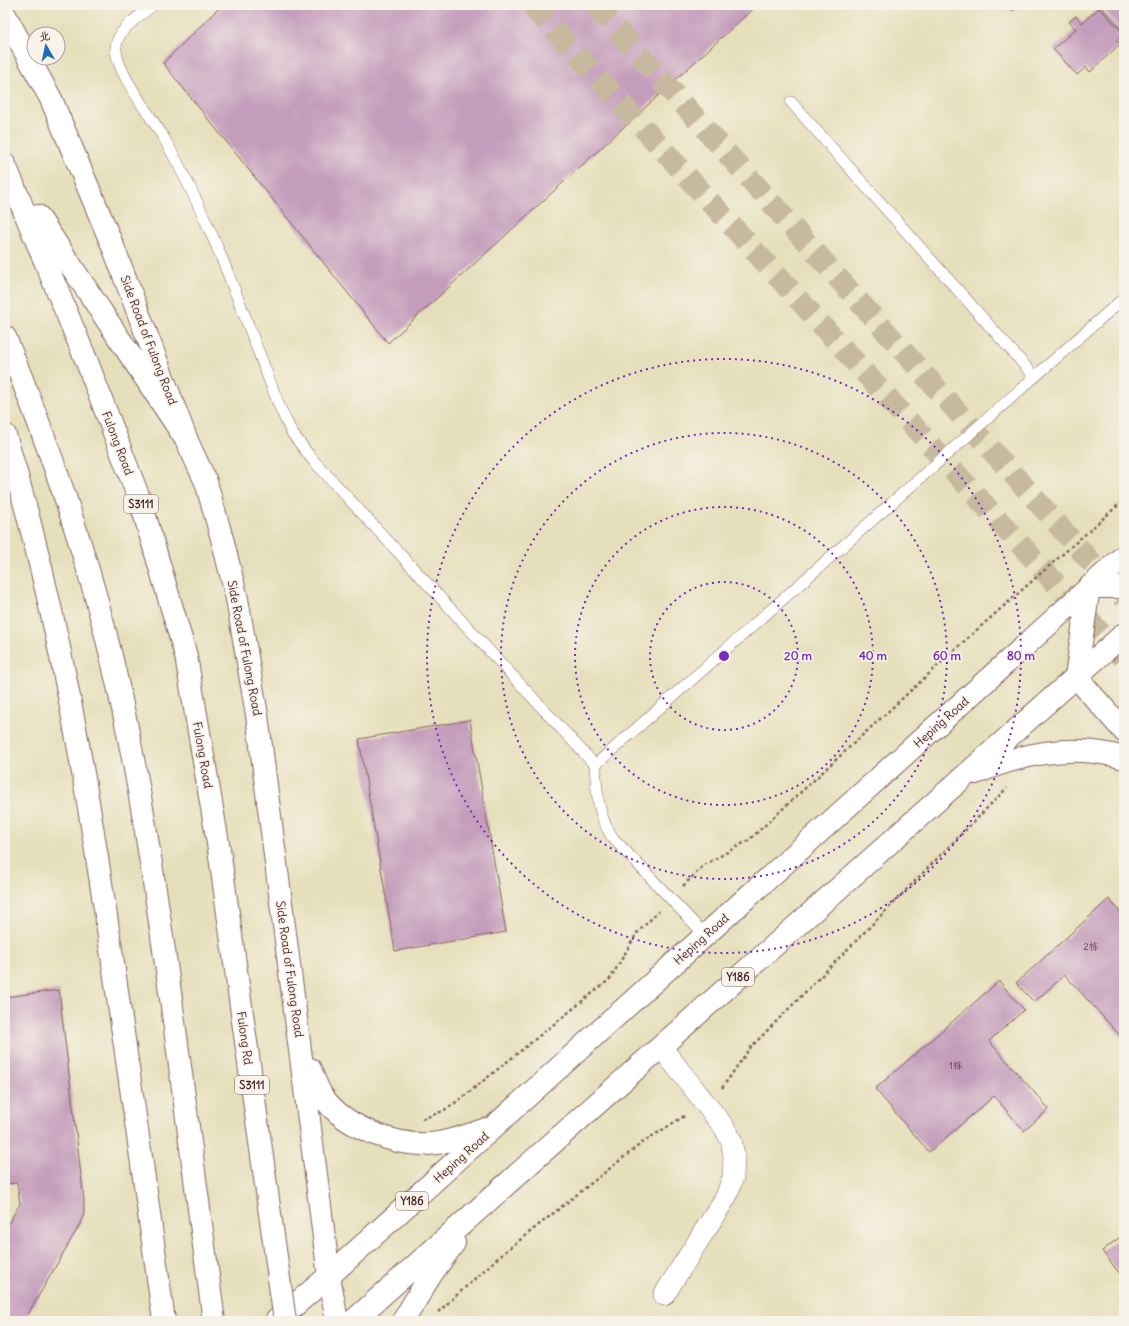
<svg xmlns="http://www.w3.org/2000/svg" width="1129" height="1326" viewBox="0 0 1129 1326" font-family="Delius,'LXGW WenKai TC',sans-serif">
	<rect width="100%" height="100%" fill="#f7f3e8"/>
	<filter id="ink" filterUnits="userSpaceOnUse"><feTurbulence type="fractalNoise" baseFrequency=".025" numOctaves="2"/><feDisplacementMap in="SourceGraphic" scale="8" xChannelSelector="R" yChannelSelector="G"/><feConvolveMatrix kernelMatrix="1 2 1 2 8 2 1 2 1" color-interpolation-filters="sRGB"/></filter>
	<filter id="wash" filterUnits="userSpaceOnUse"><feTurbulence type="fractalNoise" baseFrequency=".012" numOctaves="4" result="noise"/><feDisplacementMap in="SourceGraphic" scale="16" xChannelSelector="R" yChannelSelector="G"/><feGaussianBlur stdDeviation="0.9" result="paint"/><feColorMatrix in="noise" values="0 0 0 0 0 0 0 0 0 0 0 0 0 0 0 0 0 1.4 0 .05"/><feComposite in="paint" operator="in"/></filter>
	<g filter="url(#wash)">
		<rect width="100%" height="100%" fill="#e6dfbb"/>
		<g id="blocks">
			<!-- building -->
			<g fill="#c49dbc">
				<polygon points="222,5 757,5 388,343 163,63"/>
				<polygon points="1007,5 1019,5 1013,11"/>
				<polygon points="1101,5 1124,5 1124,32 1100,6"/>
				<polygon points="1099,8 1123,33 1116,40 1120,44 1090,72 1086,67 1077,75 1053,49 1076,29 1069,22 1076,16 1082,23"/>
				<polygon points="470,720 506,932 395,951 359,739"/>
				<polygon points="1109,899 1124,916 1124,1040 1065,975 1034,1002 1016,983"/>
				<polygon points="999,981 1024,1010 989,1041 1049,1109 1024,1131 994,1096 929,1152 875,1089"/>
				<polygon points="59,990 84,1200 84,1214 79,1226 24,1321 5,1321 5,1229 20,1204 17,1183 6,1184 5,1176 5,997"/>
				<polygon points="1124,1234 1124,1279 1102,1251"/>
			</g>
		</g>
	</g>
	<g filter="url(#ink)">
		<use href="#blocks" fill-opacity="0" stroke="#81625d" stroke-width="1"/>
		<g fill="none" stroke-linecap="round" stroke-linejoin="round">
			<!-- primary-tunnel -->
			<g stroke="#c7b99e" stroke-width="22" stroke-dasharray="22 11" stroke-linecap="butt">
				<polyline points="532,5 1124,659"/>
				<polyline points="595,5 1124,599"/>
			</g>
			<!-- service casing -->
			<g stroke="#81625d" stroke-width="12">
				<g id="service">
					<path d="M153,5C140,16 117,29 116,47C114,70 153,118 165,140C214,226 245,319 281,410L292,433L312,459L595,765C597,793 597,813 612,837L705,935"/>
					<polyline points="791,102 1035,377"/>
					<polyline points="595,765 1124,298"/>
				</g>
			</g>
			<!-- minor casing -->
			<g stroke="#81625d" stroke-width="22">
				<polyline id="minor" points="661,1047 724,1127 731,1140 734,1156 733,1177 726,1197 664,1295"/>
			</g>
			<!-- secondary casing -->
			<g stroke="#81625d" stroke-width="24">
				<polyline id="secondary" points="1124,587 1089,587 1076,677 1124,731"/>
			</g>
			<!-- primary casing -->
			<g stroke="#81625d" stroke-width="24">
				<g id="primary">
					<polyline points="5,15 51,99 114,249 187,441 206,482 223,542 237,599 257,715 329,1276 337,1321"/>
					<path d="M5,435C61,619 91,808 118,998C134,1106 149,1213 164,1321"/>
					<path d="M976,773C1023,753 1075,743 1124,758"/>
					<path d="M310,1069C314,1078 317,1089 323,1097C345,1128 400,1149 438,1143C455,1140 470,1135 486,1129"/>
					<polyline points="276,1321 329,1276 1124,556"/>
					<polyline points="353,1321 1124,634"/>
					<polyline points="403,1321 430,1276 454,1243"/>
				</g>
			</g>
			<!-- trunk casing -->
			<g stroke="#81625d" stroke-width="24">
				<g id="trunk">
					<polyline points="5,165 87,362 142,506 186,656 219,849"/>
					<polyline points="38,216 187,441"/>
					<path d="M5,337C43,430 77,524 102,620C135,745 153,872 171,999C185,1107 200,1214 214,1321"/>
				</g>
			</g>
			<!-- path -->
			<g stroke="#81625d" stroke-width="2.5" stroke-dasharray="3 3" stroke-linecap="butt">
				<polyline points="683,886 704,865 749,840 971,635 1124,500"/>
				<polyline points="722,1088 750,1048 1007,788"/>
				<polyline points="422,1119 443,1111 462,1098 610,979 637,933 659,911"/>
				<polyline points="438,1312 501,1255 643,1142 686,1115"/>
			</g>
			<!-- service -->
			<use href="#service" stroke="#fff" stroke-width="11"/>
			<!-- minor -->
			<use href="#minor" stroke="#fff" stroke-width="21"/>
			<!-- secondary -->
			<use href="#secondary" stroke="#fff" stroke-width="22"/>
			<!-- primary -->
			<use href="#primary" stroke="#fff" stroke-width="22"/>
			<!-- trunk -->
			<use href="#trunk" stroke="#fff" stroke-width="22"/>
			<!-- trunk-bridge casing -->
			<g stroke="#81625d" stroke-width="24" stroke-linecap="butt">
				<polyline id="trunk-bridge" points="219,849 285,1321"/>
			</g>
			<!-- trunk-bridge -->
			<use href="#trunk-bridge" stroke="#fff" stroke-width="22"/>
		</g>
	</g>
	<!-- distance rings -->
	<g fill="none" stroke="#7b2cbf" stroke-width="2" stroke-dasharray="2 4">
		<circle cx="724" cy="656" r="74"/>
		<circle cx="724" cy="656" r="149"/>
		<circle cx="724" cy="656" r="223"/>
		<circle cx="724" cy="656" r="297"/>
	</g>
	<g text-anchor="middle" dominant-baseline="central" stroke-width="3.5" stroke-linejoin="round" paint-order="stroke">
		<!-- number labels -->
		<g font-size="10" fill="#683e4f">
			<text x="1091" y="946">2栋</text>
			<text x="956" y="1065">1栋</text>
		</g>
		<!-- shield labels -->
		<g fill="#f7f3e8" stroke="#7e5f64" stroke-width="1">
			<rect x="124" y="495" width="34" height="18" rx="3"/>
			<rect x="722" y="968" width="32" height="18" rx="3"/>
			<rect x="235" y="1076" width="34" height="18" rx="3"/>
			<rect x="396" y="1192" width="32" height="18" rx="3"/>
		</g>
		<g font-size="11" font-weight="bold" fill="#4a1f2b">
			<text x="141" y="504">S3111</text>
			<text x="738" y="977">Y186</text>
			<text x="252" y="1085">S3111</text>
			<text x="412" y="1201">Y186</text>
		</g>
		<!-- street labels -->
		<g font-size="12" fill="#4a1f2b" stroke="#f7f3e8">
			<text transform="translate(149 340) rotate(69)">Side Road of Fulong Road</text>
			<text transform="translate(118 443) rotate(69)">Fulong Road</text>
			<text transform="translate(245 648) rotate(79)">Side Road of Fulong Road</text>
			<text transform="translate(941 722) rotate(-42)">Heping Road</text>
			<text transform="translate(203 755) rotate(80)">Fulong Road</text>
			<text transform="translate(701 939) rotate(-42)">Heping Road</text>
			<text transform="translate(290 969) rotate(82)">Side Road of Fulong Road</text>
			<text transform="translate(245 1038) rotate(82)">Fulong Rd</text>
			<text transform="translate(461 1157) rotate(-42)">Heping Road</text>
		</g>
	</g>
	<circle cx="724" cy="656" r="6" fill="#7b2cbf" stroke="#f7f3e8" stroke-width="2"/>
	<g font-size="12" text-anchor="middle" font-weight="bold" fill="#7b2cbf" stroke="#f7f3e8" stroke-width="3.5" stroke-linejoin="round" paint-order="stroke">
		<text x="798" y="660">20 m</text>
		<text x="873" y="660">40 m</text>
		<text x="947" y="660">60 m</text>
		<text x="1021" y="660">80 m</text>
	</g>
	<!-- margin -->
	<rect width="1129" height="1326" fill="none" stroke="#f7f3e8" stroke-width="20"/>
	<!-- north arrow -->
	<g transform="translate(46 46) rotate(351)"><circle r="19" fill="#f7f3e8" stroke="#b29e9c"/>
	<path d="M0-3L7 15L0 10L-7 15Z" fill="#1f6fb2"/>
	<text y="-6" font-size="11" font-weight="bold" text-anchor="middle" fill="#4a1f2b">北</text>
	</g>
</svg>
